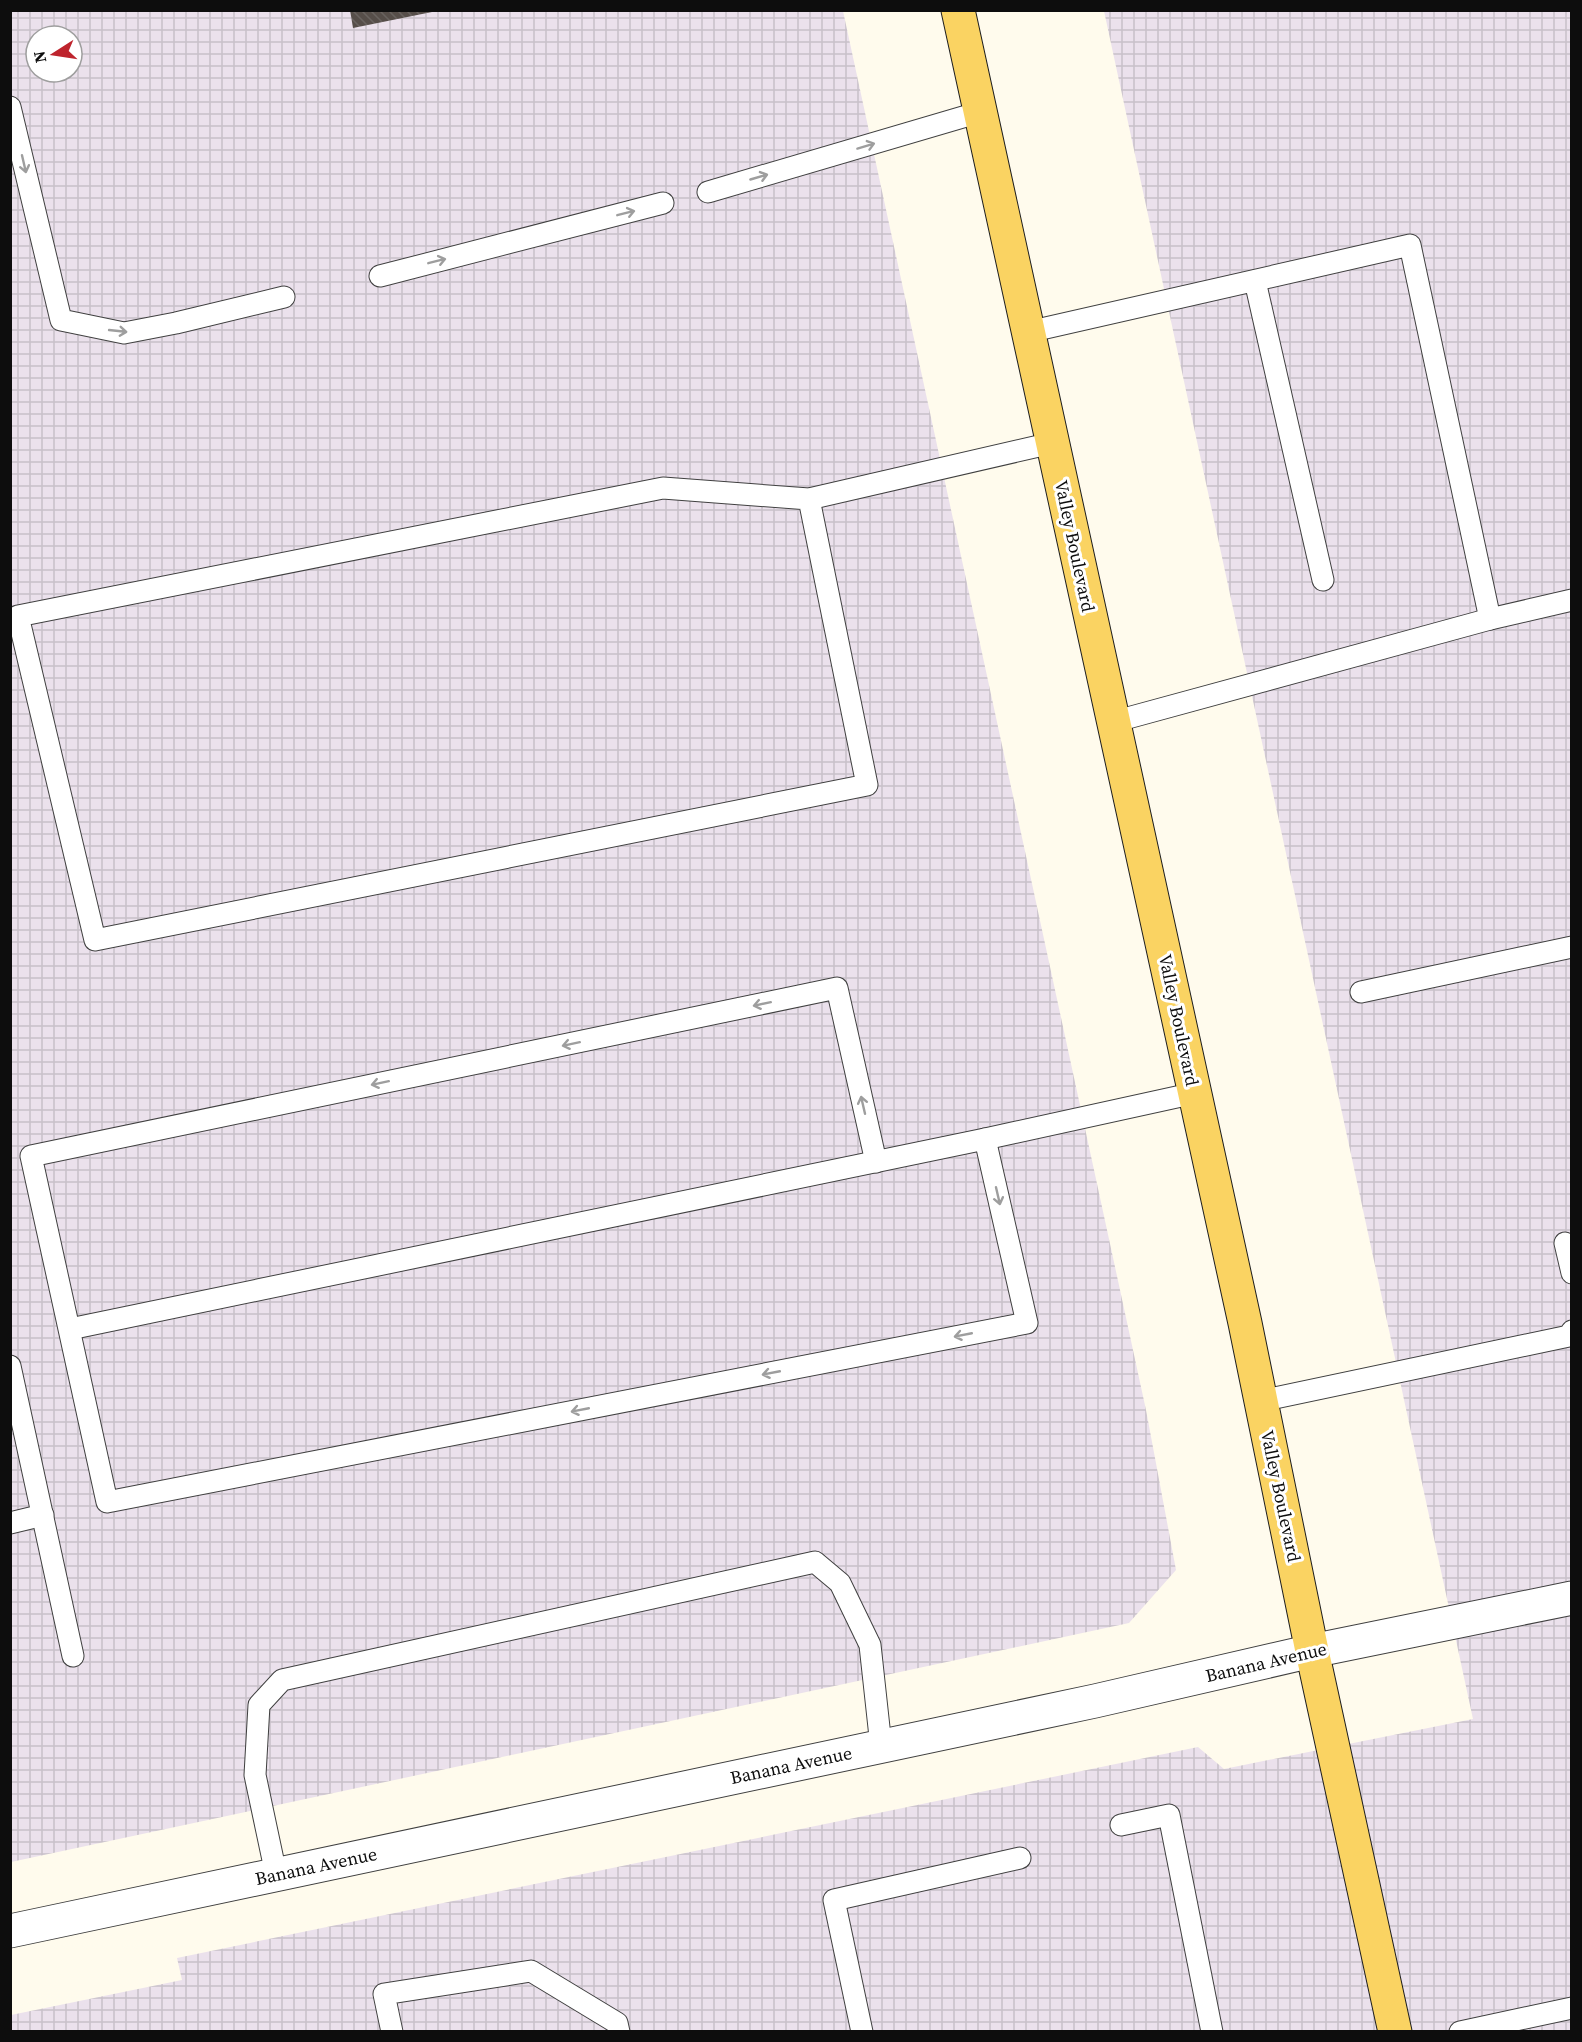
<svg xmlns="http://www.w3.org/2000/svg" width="1582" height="2042" viewBox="0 0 1582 2042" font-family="'Source Serif 4',serif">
	<defs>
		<pattern id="industrial-grid" width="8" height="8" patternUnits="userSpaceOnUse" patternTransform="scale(1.5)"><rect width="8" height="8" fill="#ebe1ec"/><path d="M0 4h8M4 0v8" fill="none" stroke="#c8c0c9"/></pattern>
		<pattern id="building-back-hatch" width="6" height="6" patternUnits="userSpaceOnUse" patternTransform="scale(1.5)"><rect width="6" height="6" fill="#564e49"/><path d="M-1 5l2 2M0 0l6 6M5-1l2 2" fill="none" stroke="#69635f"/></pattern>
	</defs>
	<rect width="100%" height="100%" fill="#fffbed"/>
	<!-- industrial -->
	<g fill="url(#industrial-grid)" fill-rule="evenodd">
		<path d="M10,11H843L1146,1410L1176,1570L1129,1623L11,1862ZM36,36H72V72H36Z"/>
		<polygon points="1104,11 1571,11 1571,2031 11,2032 11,2015 182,1980 177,1958 1198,1747 1224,1769 1473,1719"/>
	</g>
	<!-- building -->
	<polygon fill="url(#building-back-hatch)" points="350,10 431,10 432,12 353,28"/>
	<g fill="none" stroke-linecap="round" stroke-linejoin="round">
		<!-- service casing -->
		<g stroke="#404040" stroke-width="23">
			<g id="service">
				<polyline points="10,107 61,320 124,333 176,323 284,297"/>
				<polyline points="708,192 980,112"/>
				<polyline points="380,276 663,203"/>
				<polyline points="1255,281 1323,580"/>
				<polyline points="1028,332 1410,245 1490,619"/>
				<polyline points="809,499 867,785 95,940 18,616 663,488 809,499 1052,443"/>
				<polyline points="1113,722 1490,619 1572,600"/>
				<polyline points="1361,992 1572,947"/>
				<polyline points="876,1162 837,988 31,1156 107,1502 1027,1323 985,1139"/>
				<polyline points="1565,1243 1572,1273"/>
				<polyline points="70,1329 985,1139 1195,1093"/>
				<polyline points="10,1366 73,1656"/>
				<polyline points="1261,1401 1569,1336 1572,1331"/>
				<polyline points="10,1523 43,1515"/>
				<polyline points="1121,1825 1169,1815 1212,2032"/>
				<polyline points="276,1874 255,1775 259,1705 282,1680 815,1562 840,1583 870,1645 881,1746"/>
				<polyline points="392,2032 384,1994 531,1971 617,2023 619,2032"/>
				<polyline points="862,2032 834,1900 1020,1858"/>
				<polyline points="1460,2032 1572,2008"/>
			</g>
		</g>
		<!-- minor casing -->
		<g stroke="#404040" stroke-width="35">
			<polyline id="minor" points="1312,1651 1572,1598"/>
		</g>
		<!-- tertiary casing -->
		<g stroke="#404040" stroke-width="35">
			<polyline id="tertiary" points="10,1931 1095,1701 1312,1651"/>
		</g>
		<!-- primary casing -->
		<g stroke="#1e1e1e" stroke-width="35">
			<polyline id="primary" points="958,10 1245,1323 1312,1651 1395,2032"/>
		</g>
		<!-- service -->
		<use href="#service" stroke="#fff" stroke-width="21"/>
		<!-- minor -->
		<use href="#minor" stroke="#fff" stroke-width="33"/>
		<!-- tertiary -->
		<use href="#tertiary" stroke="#fff" stroke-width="33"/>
		<!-- primary -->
		<use href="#primary" stroke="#fad362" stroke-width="33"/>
	</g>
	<!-- one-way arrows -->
	<defs><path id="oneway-shaft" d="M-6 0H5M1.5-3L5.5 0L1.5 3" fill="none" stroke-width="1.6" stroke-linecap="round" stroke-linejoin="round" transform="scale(1.5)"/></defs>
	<g stroke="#9e9e9e">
		<use href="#oneway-shaft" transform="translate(866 146) rotate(-17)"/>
		<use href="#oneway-shaft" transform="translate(24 164) rotate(77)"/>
		<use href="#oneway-shaft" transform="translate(759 177) rotate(-16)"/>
		<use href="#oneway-shaft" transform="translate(626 213) rotate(-14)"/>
		<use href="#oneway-shaft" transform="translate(437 261) rotate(-14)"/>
		<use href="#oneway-shaft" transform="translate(118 331) rotate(6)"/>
		<use href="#oneway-shaft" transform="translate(762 1004) rotate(168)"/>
		<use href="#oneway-shaft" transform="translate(571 1044) rotate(168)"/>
		<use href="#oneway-shaft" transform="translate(380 1083) rotate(168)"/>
		<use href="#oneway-shaft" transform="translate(863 1105) rotate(-103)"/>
		<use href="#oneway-shaft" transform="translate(998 1196) rotate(77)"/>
		<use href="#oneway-shaft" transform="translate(963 1335) rotate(169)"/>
		<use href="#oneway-shaft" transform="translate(771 1373) rotate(169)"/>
		<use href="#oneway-shaft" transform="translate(580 1410) rotate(169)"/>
	</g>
	<g text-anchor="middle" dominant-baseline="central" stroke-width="6" stroke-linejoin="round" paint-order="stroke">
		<!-- street labels -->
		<g font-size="18" fill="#0d0d0d" stroke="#fff">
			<text transform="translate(1075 546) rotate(78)">Valley Boulevard</text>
			<text transform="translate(1179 1020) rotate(78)">Valley Boulevard</text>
			<text transform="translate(1281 1496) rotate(78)">Valley Boulevard</text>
			<text transform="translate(1266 1662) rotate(-13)">Banana Avenue</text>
			<text transform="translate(791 1765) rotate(-12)">Banana Avenue</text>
			<text transform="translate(316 1866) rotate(-12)">Banana Avenue</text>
		</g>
	</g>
	<!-- border -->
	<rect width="1582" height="2042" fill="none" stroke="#0d0d0d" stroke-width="24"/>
	<!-- north arrow -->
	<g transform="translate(54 54) rotate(258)"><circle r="28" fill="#ffffff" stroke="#9e9e9e" stroke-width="1.5"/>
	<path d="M0-4.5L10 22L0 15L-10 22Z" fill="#be242d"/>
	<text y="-9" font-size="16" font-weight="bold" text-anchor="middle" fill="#0d0d0d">N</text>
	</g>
</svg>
